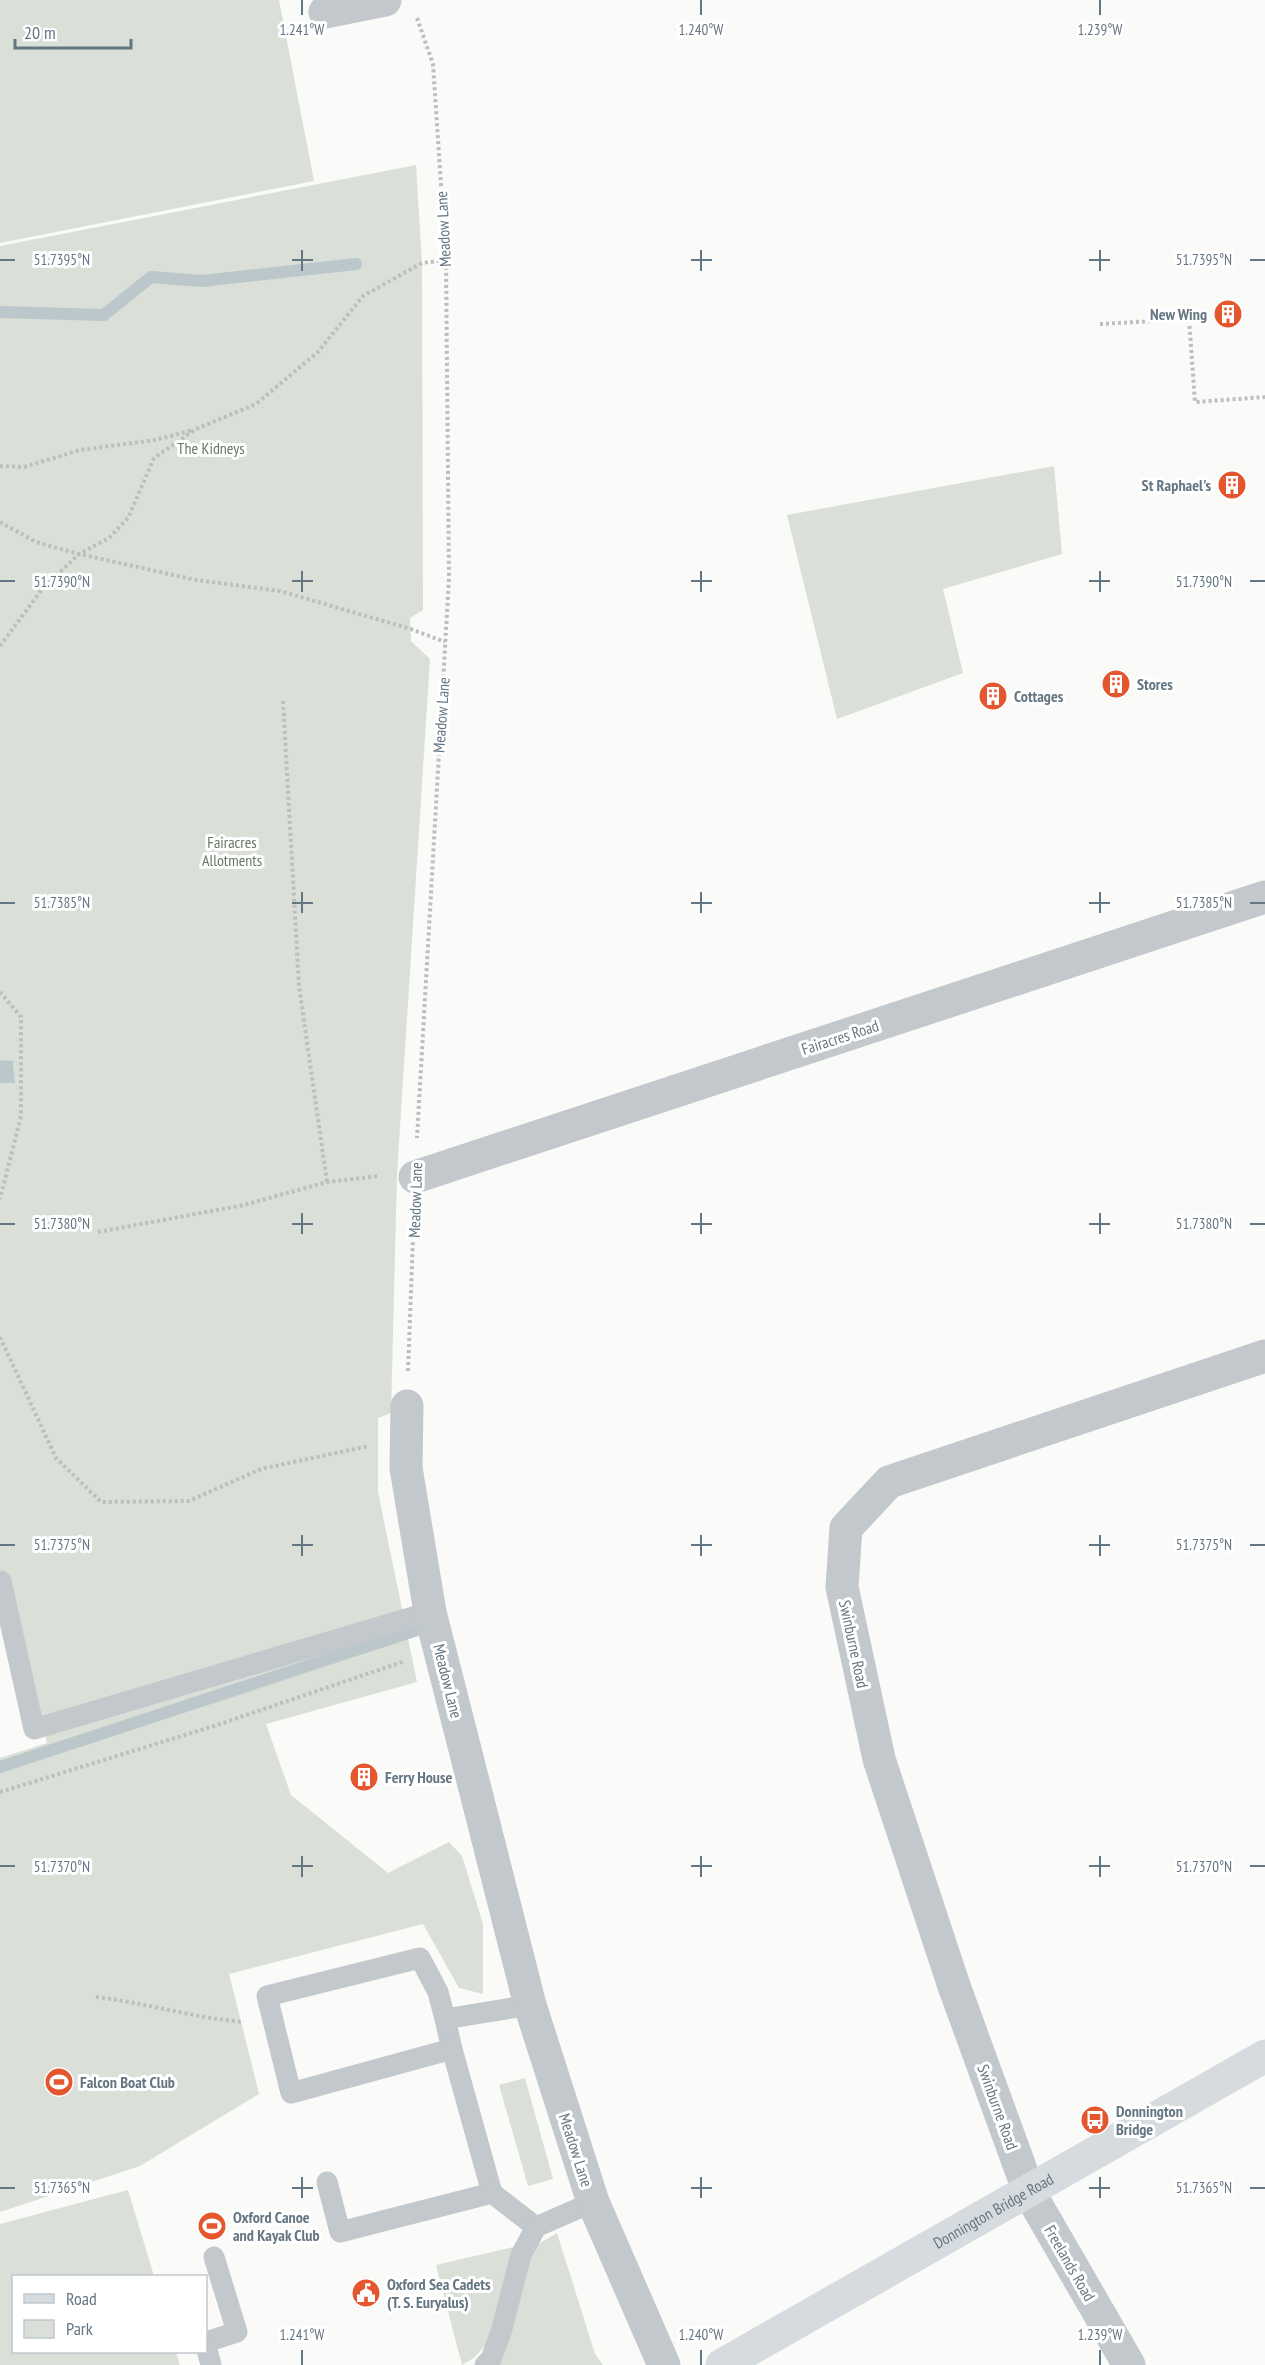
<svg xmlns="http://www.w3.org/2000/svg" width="1265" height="2365" viewBox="0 0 1265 2365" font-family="'PT Sans Narrow',sans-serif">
	<rect width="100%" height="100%" fill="#fafaf8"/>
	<!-- green -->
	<g fill="#dadfd7">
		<polygon points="0,0 279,0 314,181 0,243"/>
		<polygon points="416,165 422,263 423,610 410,618 411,641 430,659 397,1174 391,1413 378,1418 378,1492 417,1682 266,1724 291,1795 388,1873 449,1842 462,1856 483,1924 483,1994 459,1988 423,1924 229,1974 259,2094 140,2166 0,2212 0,1758 47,1743 22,1641 0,1596 0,1083 15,1083 13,1062 0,1060 0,246"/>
		<polygon points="1054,466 1062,554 943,589 963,673 837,719 787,515"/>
		<polygon points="525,2078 553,2179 528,2186 499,2085"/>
		<polygon points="128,2190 154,2276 14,2276 14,2352 176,2352 180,2365 0,2365 0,2224"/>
		<polygon points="557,2233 595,2354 603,2365 496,2365 533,2247"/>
		<polygon points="513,2247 488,2342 475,2357 462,2365 436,2265"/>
	</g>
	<!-- water -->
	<polygon fill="#bbc7cb" points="0,1060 13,1061 15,1083 0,1083"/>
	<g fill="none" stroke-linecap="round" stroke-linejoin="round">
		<!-- stream -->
		<g stroke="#bbc7cb" stroke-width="12">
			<polyline points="0,312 104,315 151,277 202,281 356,264"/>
			<polyline points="0,1767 417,1630"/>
		</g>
		<!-- path -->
		<g stroke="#bbbfc2" stroke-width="4" stroke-dasharray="3 3" stroke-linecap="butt">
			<polyline points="417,18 433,64 446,260 449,578 417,1138"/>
			<polyline points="1100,324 1189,319 1195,402 1265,397"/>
			<polyline points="0,466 24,467 80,450 155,440 193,430"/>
			<polyline points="0,522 36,542 79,554 196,580 280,591 411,629 445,642"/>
			<polyline points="0,646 43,588 79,554 109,538 128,518 154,458 196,429 256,404 318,352 363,296 422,263 446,260"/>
			<polyline points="283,701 299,986 327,1182"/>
			<polyline points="0,992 21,1017 21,1116 0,1199"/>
			<polyline points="98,1232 244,1205 327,1182 379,1176"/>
			<polyline points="0,1337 56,1458 101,1502 189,1501 261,1469 369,1446"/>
			<polyline points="408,1371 414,1211"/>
			<polyline points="0,1792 211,1727 405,1661"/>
			<path d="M96,1997C146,2003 194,2018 244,2022"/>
		</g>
		<!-- service -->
		<g stroke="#c3c8cc" stroke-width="21">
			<polyline points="1,1581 34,1729 430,1612"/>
			<polyline points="445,2019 438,1992 420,1958 267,1996 291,2093 452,2049 445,2019 530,2005"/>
			<polyline points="452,2049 492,2193"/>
			<polyline points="327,2182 340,2232 492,2193 536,2227"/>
			<polyline points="206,2342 237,2332 214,2257"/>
			<polyline points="206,2346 211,2365"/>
			<polyline points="485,2365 491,2359 501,2332 521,2255 536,2227 593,2202"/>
		</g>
		<!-- minor -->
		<g stroke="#c3c8cc" stroke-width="33">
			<polyline points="325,12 385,0"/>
			<polyline points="415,1177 1265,897"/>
			<polyline points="407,1406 406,1468 430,1612 530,2005 593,2202 664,2365"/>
			<polyline points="1129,2365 1029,2192 954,1986 879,1759 842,1587 846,1528 889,1482 1265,1356"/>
		</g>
		<!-- secondary -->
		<path stroke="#d6dbdf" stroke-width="33" id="s1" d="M722,2365L1265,2056"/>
	</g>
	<!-- ticks -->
	<path fill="none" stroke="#657683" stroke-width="2" d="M302,0V15M701,0V15M1100,0V15M302,250V271M701,250V271M1100,250V271M0,260H15M292,260H313M691,260H712M1089,260H1110M1250,260H1265M302,571V592M701,571V592M1100,571V592M0,581H15M292,581H313M691,581H712M1089,581H1110M1250,581H1265M302,892V913M701,892V913M1100,892V913M0,903H15M292,903H313M691,903H712M1089,903H1110M1250,903H1265M302,1213V1234M701,1213V1234M1100,1213V1234M0,1224H15M292,1224H313M691,1224H712M1089,1224H1110M1250,1224H1265M302,1535V1556M701,1535V1556M1100,1535V1556M0,1545H15M292,1545H313M691,1545H712M1089,1545H1110M1250,1545H1265M302,1856V1877M701,1856V1877M1100,1856V1877M0,1866H15M292,1866H313M691,1866H712M1089,1866H1110M1250,1866H1265M302,2177V2198M701,2177V2198M1100,2177V2198M0,2188H15M292,2188H313M691,2188H712M1089,2188H1110M1250,2188H1265M302,2350V2365M701,2350V2365M1100,2350V2365"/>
	<!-- icons -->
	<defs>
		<g id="building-disc" transform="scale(1.5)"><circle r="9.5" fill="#e4572e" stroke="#fff"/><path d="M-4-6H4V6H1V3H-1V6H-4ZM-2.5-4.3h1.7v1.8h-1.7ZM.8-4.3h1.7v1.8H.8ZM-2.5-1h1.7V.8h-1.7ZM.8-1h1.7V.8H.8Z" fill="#fff"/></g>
		<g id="stadium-disc" transform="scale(1.5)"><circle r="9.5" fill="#e4572e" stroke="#fff"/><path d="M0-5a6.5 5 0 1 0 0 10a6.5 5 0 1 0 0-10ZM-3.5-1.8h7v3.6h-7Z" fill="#fff"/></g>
		<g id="bus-disc" transform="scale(1.5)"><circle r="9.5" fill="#e4572e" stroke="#fff"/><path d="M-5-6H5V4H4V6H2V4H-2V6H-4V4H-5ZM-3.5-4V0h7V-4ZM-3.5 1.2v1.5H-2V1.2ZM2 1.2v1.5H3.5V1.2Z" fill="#fff"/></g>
		<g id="civic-disc" transform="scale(1.5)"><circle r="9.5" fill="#e4572e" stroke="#fff"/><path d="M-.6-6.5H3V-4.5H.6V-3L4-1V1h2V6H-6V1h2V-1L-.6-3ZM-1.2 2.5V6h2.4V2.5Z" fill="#fff"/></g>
	</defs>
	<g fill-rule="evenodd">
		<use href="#building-disc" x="1228" y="314"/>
		<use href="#building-disc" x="1232" y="485"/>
		<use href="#building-disc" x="1116" y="684"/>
		<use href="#building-disc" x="993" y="696"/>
		<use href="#building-disc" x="364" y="1777"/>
		<use href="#stadium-disc" x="59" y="2082"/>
		<use href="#bus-disc" x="1095" y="2120"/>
		<use href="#stadium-disc" x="212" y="2226"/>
		<use href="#civic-disc" x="366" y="2293"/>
	</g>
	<g text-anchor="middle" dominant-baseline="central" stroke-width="6" stroke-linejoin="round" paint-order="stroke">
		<!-- street labels -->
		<g font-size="16" fill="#657683" stroke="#fff">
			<text transform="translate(443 229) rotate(-93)">Meadow Lane</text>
			<text transform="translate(441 715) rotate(-86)">Meadow Lane</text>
			<text transform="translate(840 1037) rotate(-18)">Fairacres Road</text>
			<text transform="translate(415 1200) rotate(-88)">Meadow Lane</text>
			<text transform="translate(854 1644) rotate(78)">Swinburne Road</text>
			<text transform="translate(448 1681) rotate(76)">Meadow Lane</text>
			<text transform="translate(998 2107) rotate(70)">Swinburne Road</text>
			<text transform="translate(576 2150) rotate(72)">Meadow Lane</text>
			<text stroke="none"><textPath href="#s1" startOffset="312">Donnington Bridge Road</textPath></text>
			<text transform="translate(1070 2263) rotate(60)">Freelands Road</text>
		</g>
		<!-- poi labels -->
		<g font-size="16" font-weight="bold" fill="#657683" stroke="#fff" text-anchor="start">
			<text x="1207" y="314" text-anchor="end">New Wing</text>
			<text x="1211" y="485" text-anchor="end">St Raphael's</text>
			<text x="1137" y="684">Stores</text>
			<text x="1014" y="696">Cottages</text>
			<text x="385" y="1777">Ferry House</text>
			<text x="80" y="2082">Falcon Boat Club</text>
			<text x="1116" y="2111">Donnington<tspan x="1116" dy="18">Bridge</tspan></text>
			<text x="233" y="2217">Oxford Canoe<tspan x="233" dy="18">and Kayak Club</tspan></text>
			<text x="387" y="2284">Oxford Sea Cadets<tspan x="387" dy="18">(T. S. Euryalus)</tspan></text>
		</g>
		<!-- park labels -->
		<g font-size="16" fill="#687a64" stroke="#fff">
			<text x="211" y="448">The Kidneys</text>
			<text x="232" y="842">Fairacres<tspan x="232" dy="18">Allotments</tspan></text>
		</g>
	</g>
	<g font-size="15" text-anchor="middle" fill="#657683" stroke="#fff" stroke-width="6" stroke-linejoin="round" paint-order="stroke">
		<text x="302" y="35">1.241°W</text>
		<text x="701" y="35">1.240°W</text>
		<text x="1100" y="35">1.239°W</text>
		<text x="62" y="265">51.7395°N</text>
		<text x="1204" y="265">51.7395°N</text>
		<text x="62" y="587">51.7390°N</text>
		<text x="1204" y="587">51.7390°N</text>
		<text x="62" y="908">51.7385°N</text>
		<text x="1204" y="908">51.7385°N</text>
		<text x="62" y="1229">51.7380°N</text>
		<text x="1204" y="1229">51.7380°N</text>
		<text x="62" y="1550">51.7375°N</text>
		<text x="1204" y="1550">51.7375°N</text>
		<text x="62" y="1872">51.7370°N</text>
		<text x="1204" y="1872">51.7370°N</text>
		<text x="62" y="2193">51.7365°N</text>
		<text x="1204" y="2193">51.7365°N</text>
		<text x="302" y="2340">1.241°W</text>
		<text x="701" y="2340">1.240°W</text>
		<text x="1100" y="2340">1.239°W</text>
	</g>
	<!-- legend -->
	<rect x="12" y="2275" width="195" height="78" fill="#ffffff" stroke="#c1c8cd" stroke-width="1.5"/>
	<rect x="24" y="2294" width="30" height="9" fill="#d6dbdf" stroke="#c1c8cd" stroke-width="1.5"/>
	<text x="66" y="2305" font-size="18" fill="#657683">Road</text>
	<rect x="24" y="2320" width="30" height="18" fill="#dadfd7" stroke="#c1c8cd" stroke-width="1.5"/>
	<text x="66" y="2335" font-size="18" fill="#657683">Park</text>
	<!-- scale -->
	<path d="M15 39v9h116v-9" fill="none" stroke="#657683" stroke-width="3"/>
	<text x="24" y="39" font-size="18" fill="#657683" stroke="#ffffff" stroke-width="4.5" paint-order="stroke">20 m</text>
</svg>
